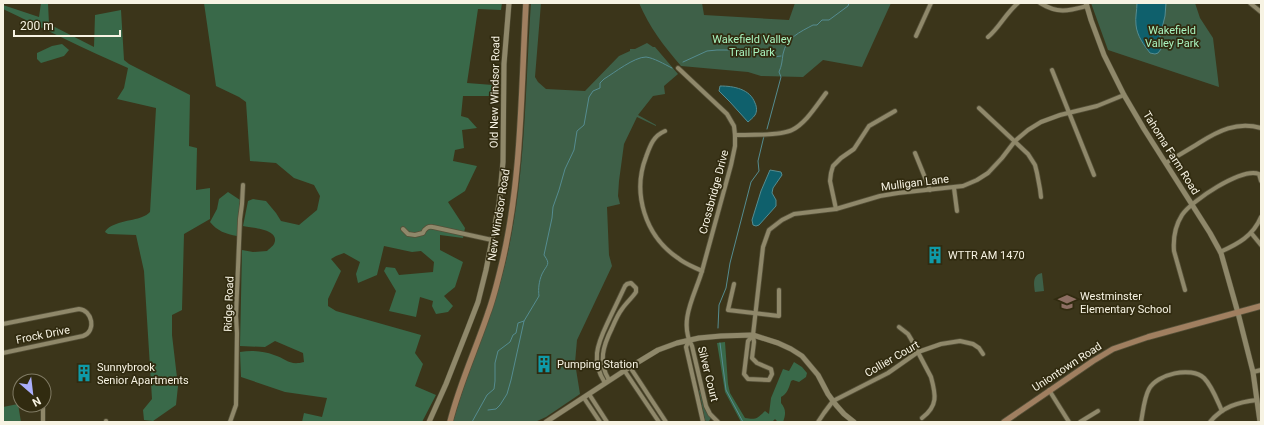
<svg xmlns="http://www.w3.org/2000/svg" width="1264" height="425" viewBox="0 0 1264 425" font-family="Roboto,sans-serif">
	<rect width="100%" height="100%" fill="#3b351a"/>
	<!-- green -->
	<g fill="#3e6048">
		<path d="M531,3H541L535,77L538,82L546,89L585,91L619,56L630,51V49H635L647,43L653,47H655L678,74L664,86L665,94L653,96L638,115L656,125V126L637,117L624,144L619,181L618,196L620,204L607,207L609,255L612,266L577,340L575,363L580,394L546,417L535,422H453C468,368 493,317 506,261C526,177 525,89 531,3Z"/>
		<path d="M639,3H702L704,15L789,20L795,3H891L862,67L823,60L803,77L761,76L748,72L681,66C663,45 650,28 639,3Z"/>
		<polygon points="1091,3 1195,3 1200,18 1213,38 1219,87 1108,50"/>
		<path d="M1042,273L1044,291L1035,292C1034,284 1032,275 1042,273Z"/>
		<polygon points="699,390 701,391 705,410 711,418 709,421 710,422 706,422 705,420 699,391"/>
	</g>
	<!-- forest -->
	<g fill="#396949">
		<path d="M41,3H48L49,24L94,47L95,15L121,10L124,60L129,64L190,95L189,146L197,148L196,190L210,188V219L184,234L182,310L172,315V335L178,386L176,405L153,421L144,420L143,410L152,399L144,271L136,235L108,234L105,232C110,222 132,221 142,217C145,216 148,214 150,212L156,108L117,99L124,88L128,68C86,50 45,29 3,9V5L39,17Z"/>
		<path d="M204,3H502L501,10L478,9L467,83L493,85V96H463L461,116L468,118L477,128L462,130L464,148L455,150L453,161L477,166L465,191L448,202L465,228L463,238L440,235V250L463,262L455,287L444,296L453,306L448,312L436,314L432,306L433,301L420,297L416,317L389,311L396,291L384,271L386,267L395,268L399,275L433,272L434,262L421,251L412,252L384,246L377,275L358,283L356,274L360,262L344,253L336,256L331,259L341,271L328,299V306L336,311L421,335L415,353L423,364L415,386L436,395L422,422H302L304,413L322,417L327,398L285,392L241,377L240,352C252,350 263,351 274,355C287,359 289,366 304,362L303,353L275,341L265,347L240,346L242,250L253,252L267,251C269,249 273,246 274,244C281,229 252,228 243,226L248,201L253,199L266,201L276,213L281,221L299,225L317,210L320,196L314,185L294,178L276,163L250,161L246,102L239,97L216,86Z"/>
		<polygon points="62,44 69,50 64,56 41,63 37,59 37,53 52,46"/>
		<path d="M228,192L240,200L237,236C226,234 217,231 210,222L217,209L219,199Z"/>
		<path d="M725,342L728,384L730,393L745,418C757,420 757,418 765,411L769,414L771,398L783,369L789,371L794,362L802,367L807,373L806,377L799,382L793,380L791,381C789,388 787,394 781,397V403C786,409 786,414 783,422H778L775,419L773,421L774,422H741L725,392L717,343Z"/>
		<polygon points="18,404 21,422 3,422 3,407"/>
	</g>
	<!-- water -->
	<g fill="#0f606c" stroke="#558c90">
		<path d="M1137,3H1166L1165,16L1160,36L1161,49L1158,53L1155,54L1150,53C1144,45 1137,36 1136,25C1135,18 1137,10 1137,3Z"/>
		<path d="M720,86C734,86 750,89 755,103C757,107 757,112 755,115C753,118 750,120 748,122L730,102L719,91Z"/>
		<polygon points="770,170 781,172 782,175 773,188 772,193 776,200 776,206 759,225 756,226 753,225 752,220 761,191"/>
	</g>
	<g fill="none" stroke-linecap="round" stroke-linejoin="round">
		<!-- stream -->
		<g stroke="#558c90" stroke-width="1">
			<polyline points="683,62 707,51 717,50 738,50 746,53 757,51 773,57 781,56"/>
			<path d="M767,129L781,77L779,72C782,65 782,61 783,54C786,38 800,32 813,25H817L822,20H829L848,6L849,3"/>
			<polyline points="718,328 719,305 726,288 730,263 751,182 759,171 758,161 764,136"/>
			<polyline points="720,343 726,390 743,422"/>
			<path d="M488,410L496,409L500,405L507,394L511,380L524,321L539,296C538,289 539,281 542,274C547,264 551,265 544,255L552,218L553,207L559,190L565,169L574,150L577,131L584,125L589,97L593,91L600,88V83L604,79C614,73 634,57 646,57C654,58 664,64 672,68"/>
			<polyline points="472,422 487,395 494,389 495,381 495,363 498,351 510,342 513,335 516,333 518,323 524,321"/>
		</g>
		<!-- minor casing -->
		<g stroke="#555038" stroke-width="5.5">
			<g id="minor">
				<path d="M1040,3C1058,14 1068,11 1087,6"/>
				<polyline points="1250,3 1261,12"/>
				<polyline points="916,36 931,3"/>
				<path d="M988,37C1000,27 1005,14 1018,3"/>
				<path d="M678,68L727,114L734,126L735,135V146L731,165L702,271C695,295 678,321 692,346L706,406L710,414L718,422"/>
				<polyline points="1052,70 1094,175"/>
				<polyline points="979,108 1028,154 1035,165 1037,173 1040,189 1041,197"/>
				<path d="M665,131C653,136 650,146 646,157C632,193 645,236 678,258C685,264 694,267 702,271"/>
				<path d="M735,135C749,135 780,136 792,130C806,123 816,106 826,93"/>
				<polyline points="915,153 930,190"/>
				<path d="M1166,163C1177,156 1188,150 1199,143C1218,131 1237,121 1261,128"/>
				<polyline points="954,188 957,211"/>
				<polyline points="836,209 830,181 831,173 833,166 841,158 854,149 869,126 895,111"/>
				<path d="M403,229L408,234L415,235L423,233C425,228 429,226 433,227L492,240"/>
				<polyline points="1252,234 1261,245"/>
				<path d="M1220,252C1238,244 1253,236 1261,217"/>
				<polyline points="734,284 728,310 779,316 779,290"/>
				<path d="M1185,290L1174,251C1173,238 1175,226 1182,215C1191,201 1242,167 1259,174L1261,181"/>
				<path d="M3,324L79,309C92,310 97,331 83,336L3,353"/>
				<path d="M899,327L908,334L911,339L931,377C936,395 938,406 922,418"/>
				<polyline points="753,335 748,341 744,374 748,379 769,380 772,374 771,369 757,363 752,358 754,342 753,335 763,247 769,230 782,220 794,214 836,209 880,196 898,193 963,186 977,180 988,173 1002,158 1015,141 1028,130 1041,122 1060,115 1097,106 1124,95"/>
				<polyline points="689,340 686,347 703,422"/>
				<polyline points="630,367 666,422"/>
				<polyline points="624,370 659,422"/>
				<polyline points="1253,372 1261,370"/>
				<path d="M605,383C591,361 597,345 607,324C613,311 619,299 625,286L627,284L631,283L636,288V292C632,298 626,303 622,309C618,314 615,321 612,328C603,346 598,362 609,380"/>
				<polyline points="1049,390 1069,422"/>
				<polyline points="589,394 607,422"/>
				<polyline points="584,398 600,422"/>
				<polyline points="43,408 43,422"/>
				<polyline points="106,422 106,421"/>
				<polyline points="230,422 236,405 237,333 236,316 240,219 242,204 243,185"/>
				<polyline points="818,422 824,413 833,401 888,373 918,352 941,344 960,341 973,344 979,348 983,354"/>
				<polyline points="1080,422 1098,411"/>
				<path d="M1141,422C1143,412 1144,398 1149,389C1157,374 1191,366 1204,378C1212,386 1217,400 1222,411"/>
				<path d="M1210,422C1222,407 1238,402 1257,400"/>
			</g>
		</g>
		<!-- tertiary casing -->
		<g stroke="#555038" stroke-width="6">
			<g id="tertiary">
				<polyline points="1086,3 1091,20 1104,55 1124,95 1144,129 1210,233 1221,253 1238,313 1253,372 1260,422"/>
				<polyline points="429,422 446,384 468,328 478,302 486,270 499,204 503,162 504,64 509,3"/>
				<polyline points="546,422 630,367 658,350 677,343 699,338 721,336 753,335 778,343 791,349 802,356 818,375 828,394 836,405 844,414 854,422"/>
			</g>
		</g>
		<!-- secondary casing -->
		<g stroke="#555038" stroke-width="7">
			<g id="secondary">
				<path d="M450,422C459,385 476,349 488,313C494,297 498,280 502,263C522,178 521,90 526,3"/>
				<polyline points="1004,422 1093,361 1113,349 1148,337 1261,306"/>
			</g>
		</g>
		<!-- minor -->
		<use href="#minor" stroke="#8f886a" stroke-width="4"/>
		<!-- tertiary -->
		<use href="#tertiary" stroke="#8f886a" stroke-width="5"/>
		<!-- secondary -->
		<use href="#secondary" stroke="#a07f60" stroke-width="5.5"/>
	</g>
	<!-- icons -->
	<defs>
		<g id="building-bare" transform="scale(1.38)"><path d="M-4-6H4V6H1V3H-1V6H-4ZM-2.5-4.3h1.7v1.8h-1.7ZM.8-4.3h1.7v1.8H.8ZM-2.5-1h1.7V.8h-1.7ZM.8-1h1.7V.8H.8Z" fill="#0f9aa8" stroke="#312b10" stroke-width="2.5" paint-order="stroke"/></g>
		<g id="school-bare" transform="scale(1.38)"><path d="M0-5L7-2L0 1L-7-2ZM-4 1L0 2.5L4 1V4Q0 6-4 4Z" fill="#8d6e63" stroke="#312b10" stroke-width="2.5" paint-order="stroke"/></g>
	</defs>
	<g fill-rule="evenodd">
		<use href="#building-bare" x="935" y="255"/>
		<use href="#school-bare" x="1067" y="302"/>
		<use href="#building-bare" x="544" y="364"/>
		<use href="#building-bare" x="84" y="373"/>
	</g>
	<g text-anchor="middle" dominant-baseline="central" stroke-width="3.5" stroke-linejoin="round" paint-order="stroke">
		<!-- park labels -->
		<g font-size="11" fill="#a9f4bf" stroke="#312b10">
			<text x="1172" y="30">Wakefield<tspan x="1172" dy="13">Valley Park</tspan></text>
			<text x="752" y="39">Wakefield Valley<tspan x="752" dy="13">Trail Park</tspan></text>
		</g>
		<!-- street labels -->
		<g font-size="11" fill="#f7f3e3" stroke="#312b10">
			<text transform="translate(495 92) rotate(-89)">Old New Windsor Road</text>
			<text transform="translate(1171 153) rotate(58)">Tahoma Farm Road</text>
			<text transform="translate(915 183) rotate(-7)">Mulligan Lane</text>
			<text transform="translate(714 192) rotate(-75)">Crossbridge Drive</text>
			<text transform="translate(499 215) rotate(-81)">New Windsor Road</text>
			<text transform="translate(229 304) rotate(-88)">Ridge Road</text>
			<text transform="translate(43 335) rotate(-11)">Frock Drive</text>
			<text transform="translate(892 359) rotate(-30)">Collier Court</text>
			<text transform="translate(1067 367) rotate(-33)">Uniontown Road</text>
			<text transform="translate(708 374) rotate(76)">Silver Court</text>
		</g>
		<!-- poi labels -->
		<g font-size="11" fill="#f7f3e3" stroke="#312b10" text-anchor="start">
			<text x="948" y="255">WTTR AM 1470</text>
			<text x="1080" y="296">Westminster<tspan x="1080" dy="13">Elementary School</tspan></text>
			<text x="557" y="364">Pumping Station</text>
			<text x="97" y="367">Sunnybrook<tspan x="97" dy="13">Senior Apartments</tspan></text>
		</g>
	</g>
	<!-- border -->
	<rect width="1264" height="425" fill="none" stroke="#f7f3e3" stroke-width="8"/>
	<!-- north arrow -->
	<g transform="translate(32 393) rotate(152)"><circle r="19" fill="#312b10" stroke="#807b64"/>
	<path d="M0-3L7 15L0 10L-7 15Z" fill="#abaffb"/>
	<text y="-6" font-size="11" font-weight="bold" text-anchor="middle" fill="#f7f3e3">N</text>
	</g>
	<!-- scale -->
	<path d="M14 30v6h106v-6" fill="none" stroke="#f7f3e3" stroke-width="2"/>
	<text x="20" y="30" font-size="12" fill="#f7f3e3" stroke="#312b10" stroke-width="3" paint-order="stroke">200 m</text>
</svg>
